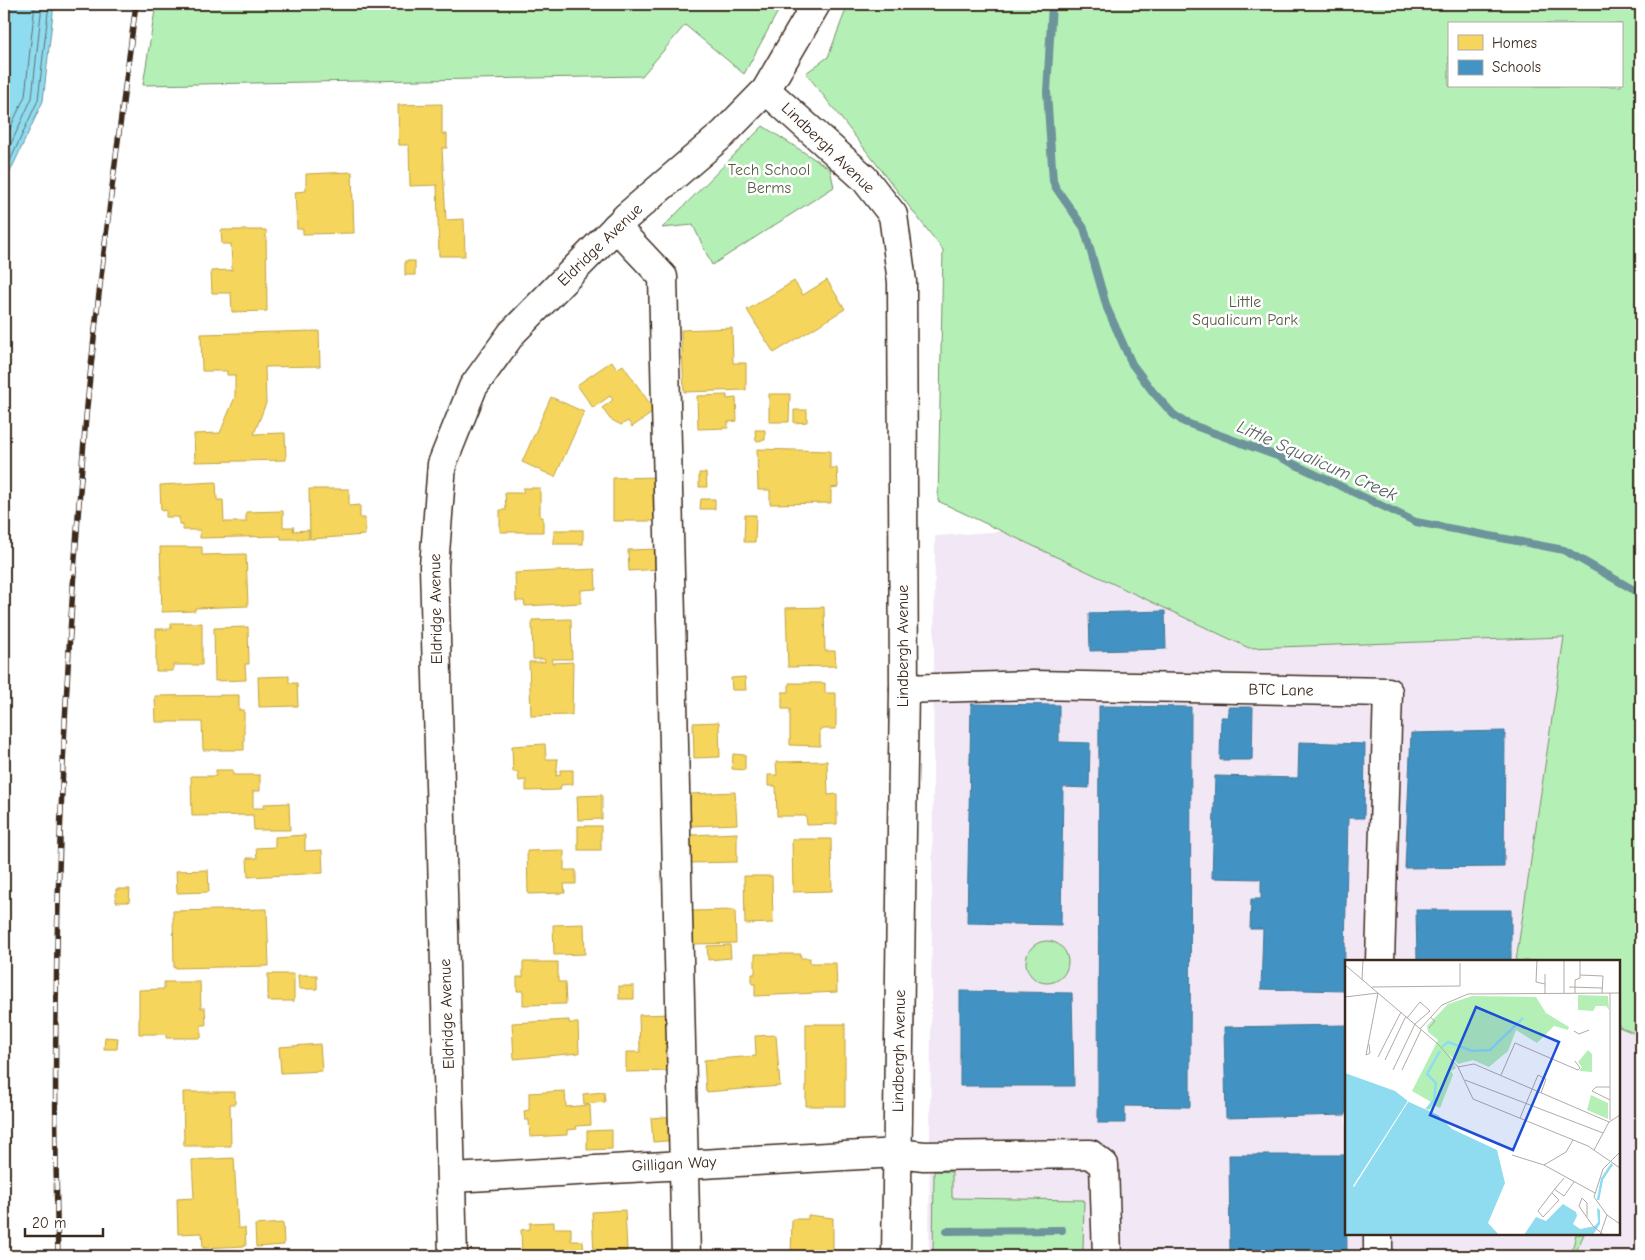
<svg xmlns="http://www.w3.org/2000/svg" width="1645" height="1260" viewBox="0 0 1645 1260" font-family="'Comic Neue',sans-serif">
	<rect width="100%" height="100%" fill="#fff"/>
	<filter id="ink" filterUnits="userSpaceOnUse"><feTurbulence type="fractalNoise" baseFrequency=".02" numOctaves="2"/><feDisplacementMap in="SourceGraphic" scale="10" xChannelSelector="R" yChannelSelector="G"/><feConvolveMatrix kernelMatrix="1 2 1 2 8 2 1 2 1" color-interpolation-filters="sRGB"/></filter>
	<g filter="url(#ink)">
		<!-- built -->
		<path fill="#f2e8f5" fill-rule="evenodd" d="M1641,485V1256H929L935,536ZM1346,961H1619V1234H1346Z"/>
		<!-- green -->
		<g fill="#b4f0b6" stroke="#788d6a" fill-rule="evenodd">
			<polygon points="156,4 782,4 744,74 685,25 642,76 143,85"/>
			<path d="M848,4H1641V1036L1619,1027V961H1516L1564,637L1249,648L938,501L943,250L806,73L828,57ZM1449,24H1621V86H1449Z"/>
			<polygon points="763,126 830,169 834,187 712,265 693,225 662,228"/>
			<circle cx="1047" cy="962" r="21"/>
			<polygon points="934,1171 952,1172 952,1198 1084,1200 1083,1253 1048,1253 1047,1256 933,1256"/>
			<polygon points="1576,1234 1584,1234 1574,1256 1571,1256"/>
		</g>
		<!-- water -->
		<polygon fill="#8fdbef" stroke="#6d949b" points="4,4 54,4 43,101 4,185"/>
		<!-- homes -->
		<g fill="#f6d55c" stroke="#bea249">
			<polygon points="442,104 442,134 447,134 447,148 442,148 446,220 464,219 465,256 439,256 437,185 410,186 409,145 399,145 398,105"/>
			<polygon points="352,172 354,233 303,234 303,229 297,229 295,192 306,191 306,174"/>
			<polygon points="221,230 266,230 267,311 232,312 231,293 212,293 211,271 232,270 231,244 222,244"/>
			<rect x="405" y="261" width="10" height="14"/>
			<polygon points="827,280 845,309 774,353 747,310 794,281 803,295"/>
			<polygon points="732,328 733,363 746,363 746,390 684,392 681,330"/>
			<polygon points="319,331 320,366 265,367 266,403 254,434 285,433 286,460 195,462 194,434 220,433 235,397 235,375 227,375 227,371 202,371 201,334"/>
			<polygon points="612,361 617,369 623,365 655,411 632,427 628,421 621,425 610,419 602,408 613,400 610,396 593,408 577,385"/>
			<polygon points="769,394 790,394 789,422 769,422"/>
			<polygon points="727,395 727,399 736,398 737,421 728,422 728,428 698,429 697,396"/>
			<polygon points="551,397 584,412 555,477 522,462"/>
			<polygon points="794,410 807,410 807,422 794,423"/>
			<polygon points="755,430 765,430 765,440 756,441"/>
			<polygon points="757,449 830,451 830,468 837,468 838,487 831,488 831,503 770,504 770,490 758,490"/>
			<polygon points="699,473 706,473 707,487 699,487"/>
			<polygon points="659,477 660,521 613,521 613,478"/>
			<polygon points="216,482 217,500 223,500 224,522 246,522 246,512 283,511 283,527 294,527 293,531 309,530 309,539 281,539 281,536 200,538 200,530 183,530 183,524 179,524 179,517 166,517 166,510 161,511 160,485"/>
			<polygon points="523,488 540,488 540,517 543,517 543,532 500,532 500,510 506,510 505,493 523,493"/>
			<polygon points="309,489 349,489 349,506 360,505 360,518 365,518 365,535 310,539"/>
			<polygon points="701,499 715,499 715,509 700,509"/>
			<polygon points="745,515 756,515 755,542 744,542"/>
			<rect x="554" y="530" width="29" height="14"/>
			<polygon points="160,547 202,547 202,555 246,554 248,606 195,608 195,611 162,612"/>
			<polygon points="660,549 660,569 629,571 628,550"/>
			<polygon points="595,569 596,589 581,590 581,603 525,606 524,601 516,601 515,573"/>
			<polygon points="824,607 825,651 835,651 836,666 788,667 786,608"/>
			<polygon points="571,619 572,659 552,659 552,663 573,662 572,715 531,716 529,662 545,662 544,659 533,659 532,620"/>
			<polygon points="171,623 202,623 202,665 173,665 173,671 156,671 156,629 171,629"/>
			<polygon points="248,627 249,664 245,664 246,680 215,681 214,628"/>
			<polygon points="289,676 289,683 297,683 298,706 259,707 258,677"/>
			<polygon points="745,677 746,690 732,690 731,678"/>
			<polygon points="789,683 825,683 825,693 836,693 836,729 820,729 820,746 790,745 790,709 782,709 782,692 789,692"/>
			<polygon points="239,695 239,710 244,710 244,750 203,750 202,722 156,722 155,696"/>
			<polygon points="719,722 720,757 694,758 693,723"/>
			<polygon points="545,744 546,759 558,759 556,776 560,775 560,770 573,770 573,784 561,785 560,790 526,791 526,780 519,781 518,772 513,772 512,746"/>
			<polygon points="733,754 745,755 745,770 732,769"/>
			<polygon points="827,761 828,795 837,794 837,824 807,825 806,816 777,816 776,786 768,786 768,775 777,775 776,762"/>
			<polygon points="216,770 233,770 233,775 260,775 260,791 253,791 253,808 264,808 264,804 289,803 290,830 254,830 253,815 192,816 191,776 216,776"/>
			<polygon points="735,792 737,824 691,826 690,794"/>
			<polygon points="602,795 602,819 578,820 577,796"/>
			<rect x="578" y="826" width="23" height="24"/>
			<polygon points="737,833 737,862 690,863 690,835"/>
			<polygon points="305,835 305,851 322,850 323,873 248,877 247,858 257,858 256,848 275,847 275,837"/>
			<polygon points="792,839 831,839 832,891 793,892"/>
			<polygon points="564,850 564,870 576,870 576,884 564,884 565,893 528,894 527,851"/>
			<polygon points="208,870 209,892 177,893 176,871"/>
			<polygon points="744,876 772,876 773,923 745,924"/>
			<polygon points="116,889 130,889 129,902 116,902"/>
			<polygon points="267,909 269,966 174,968 173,911"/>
			<polygon points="735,910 736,943 693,944 692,911"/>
			<polygon points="584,924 585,954 554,955 553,925"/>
			<polygon points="730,945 731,958 708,960 707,946"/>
			<polygon points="755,954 801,954 800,958 810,958 810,963 836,963 837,992 755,996 755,984 752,984 752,974 755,974"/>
			<polygon points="523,962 558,962 558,982 565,982 566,1004 523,1005 523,991 517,991 517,977 523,977"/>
			<rect x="268" y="974" width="26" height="27"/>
			<polygon points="298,975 317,975 317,989 299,989"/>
			<polygon points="164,982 200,982 201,1008 205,1008 206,1025 201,1025 201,1038 166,1038 166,1034 139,1034 139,990 164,989"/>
			<rect x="619" y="986" width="15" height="13"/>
			<polygon points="672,1014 674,1071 626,1072 626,1052 640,1052 639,1015"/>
			<polygon points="569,1020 569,1023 578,1023 579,1053 514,1059 512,1023"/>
			<rect x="806" y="1024" width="39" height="82"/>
			<polygon points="776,1035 780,1086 706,1092 704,1060 756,1056 755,1036"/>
			<polygon points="105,1037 118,1038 117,1049 104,1049"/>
			<polygon points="320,1044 322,1071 281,1073 279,1047"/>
			<polygon points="565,1091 566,1107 590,1105 591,1125 576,1126 577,1129 567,1130 567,1135 530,1137 529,1120 525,1120 524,1111 529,1110 529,1093"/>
			<polygon points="183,1092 235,1092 235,1104 230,1104 231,1146 184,1146"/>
			<polygon points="604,1092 605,1102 584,1104 583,1094"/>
			<polygon points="678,1116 680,1140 653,1142 651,1118"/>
			<polygon points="612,1130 612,1149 587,1150 587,1131"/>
			<polygon points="234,1158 238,1228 245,1228 246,1246 203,1248 202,1233 178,1234 177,1199 194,1198 192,1160"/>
			<polygon points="625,1210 627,1251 594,1253 592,1212"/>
			<polygon points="808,1215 833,1218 833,1253 807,1252 807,1256 791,1256 792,1219 808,1219"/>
			<polygon points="554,1222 554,1228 571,1228 571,1241 583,1241 584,1256 522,1256 521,1230 530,1229 530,1223"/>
			<polygon points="283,1223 284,1245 256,1247 255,1225"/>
		</g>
		<!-- schools -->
		<g fill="#4393c3" stroke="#417492">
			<polygon points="1165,611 1166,649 1090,651 1089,613"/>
			<polygon points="971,704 1059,705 1059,742 1090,743 1089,788 1063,787 1061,925 967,923"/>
			<polygon points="1099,706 1191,707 1190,1107 1125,1106 1125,1123 1098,1123"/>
			<polygon points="1228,707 1253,707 1252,760 1220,760 1221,717 1228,717"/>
			<polygon points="1505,731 1504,867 1405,868 1411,733"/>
			<polygon points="1299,742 1365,744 1364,818 1348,818 1344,991 1261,989 1263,929 1250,929 1251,899 1261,899 1261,879 1212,878 1215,776 1298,778"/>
			<polygon points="1416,910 1511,910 1511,960 1417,960"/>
			<polygon points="960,991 1072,993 1074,1086 960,1086"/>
			<polygon points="1346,1025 1346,1115 1226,1118 1224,1027"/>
			<polygon points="1229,1155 1346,1155 1347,1256 1230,1256"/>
		</g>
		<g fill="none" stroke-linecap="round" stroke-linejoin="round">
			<!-- shore -->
			<g stroke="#5d7172" stroke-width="1">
				<polyline points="4,141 25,96 35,4"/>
				<polyline points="4,159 32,98 42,4"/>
				<polyline points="4,174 38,100 49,4"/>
			</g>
			<!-- stream -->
			<g stroke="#6d949b" stroke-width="8">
				<polyline points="1052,4 1047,92 1053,181 1056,188 1084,228 1107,308 1132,364 1153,392 1173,414 1184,422 1277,456 1416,522 1564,550 1641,594"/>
				<polyline points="947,1231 1062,1230"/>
			</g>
			<!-- minor casing -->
			<g stroke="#3b2a1e" stroke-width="31">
				<g id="minor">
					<polyline points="766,90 864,178 893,215 902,282 904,689 896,1256"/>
					<polyline points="616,227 663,277 686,1256"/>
					<polyline points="904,689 1033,685 1388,692 1380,961"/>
					<polyline points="452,1178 897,1153 924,1156 1090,1154 1104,1165 1107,1256"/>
					<polyline points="1378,1234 1378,1256"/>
				</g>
			</g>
			<!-- major casing -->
			<g stroke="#3b2a1e" stroke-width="31">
				<polyline id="major" points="453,1256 434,566 442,464 473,387 512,333 626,217 723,134 766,90 816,4"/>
			</g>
			<!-- minor -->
			<use href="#minor" stroke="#fff" stroke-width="28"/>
			<!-- major -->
			<use href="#major" stroke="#fff" stroke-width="28"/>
			<!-- rail casing -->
			<g stroke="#3b2a1e" stroke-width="5.5">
				<path id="rail" d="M58,1256C50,977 62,696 86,417C99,279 118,141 136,4"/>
			</g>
			<!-- rail -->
			<use href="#rail" stroke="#fff" stroke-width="4" stroke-dasharray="11" stroke-linecap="butt"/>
		</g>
	</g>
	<g text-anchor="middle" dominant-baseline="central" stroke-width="5" stroke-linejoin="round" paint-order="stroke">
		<!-- street labels -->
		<g font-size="16" fill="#3b2a1e" stroke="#fff">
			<text transform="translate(828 148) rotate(44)">Lindbergh Avenue</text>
			<text transform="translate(600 245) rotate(-44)">Eldridge Avenue</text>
			<text transform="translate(436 609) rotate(-91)">Eldridge Avenue</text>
			<text transform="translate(903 646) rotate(-90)">Lindbergh Avenue</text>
			<text transform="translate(1281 690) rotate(1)">BTC Lane</text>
			<text transform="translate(447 1014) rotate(-92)">Eldridge Avenue</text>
			<text transform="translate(899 1051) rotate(-89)">Lindbergh Avenue</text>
			<text transform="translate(674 1164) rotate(-3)">Gilligan Way</text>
		</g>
		<!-- park labels -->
		<g font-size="16" fill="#595c44" stroke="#fff">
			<text x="769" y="170">Tech School<tspan x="769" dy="18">Berms</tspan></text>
			<text x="1245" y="302">Little<tspan x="1245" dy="18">Squalicum Park</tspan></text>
		</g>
		<!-- water labels -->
		<g font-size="18" font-style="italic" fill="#545f5d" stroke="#fff">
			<text transform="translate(1317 461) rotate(24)">Little Squalicum Creek</text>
		</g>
	</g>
	<!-- overview -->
	<g transform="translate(1345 960)">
		<rect width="275" height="275" fill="#fff"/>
		<path d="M233,35L263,36L264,50L261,46H251L248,51L233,50ZM127,36L191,37L201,53L224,67L223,70L209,66L192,83L171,70L163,91L144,107L128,100L113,104L104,94L111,108L106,111L108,115L95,148L89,145L85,150L80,149L86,142L67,131L93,80L83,72L82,66L103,44ZM243,90L247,94V112L234,111L237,107L233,102ZM246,135L263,143V159L242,150Z" fill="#b4f0b6"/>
		<path d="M0,113L50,131L64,142L93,155L107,169L152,190L160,223L143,263L154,275H0ZM218,244L231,252L232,256L228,264L235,269L250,266L253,262L252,248L255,250V264L248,275H179L191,257L201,261Z" fill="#8fdbef"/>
		<path d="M64,139H65L9,227L8,226Z" fill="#fff"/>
		<path fill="none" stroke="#8fdbef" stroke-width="2.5" d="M97,87L103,82L127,91L145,90L178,58M82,149L89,140L91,123L82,114L95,91M253,240L257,219L267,204"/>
		<path fill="none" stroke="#b1aaa5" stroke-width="1" d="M192,0L191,22L200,24M0,5L93,84L113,107L128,139L243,186L275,208M235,15L258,16L257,33M17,20L18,0M27,27L115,26V3M224,27L258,28M200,33V14M219,33V0M230,33V20L235,18V0M0,37L33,33L21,95L25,93L24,84M84,68L90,61L85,57M75,69L97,45L123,34L275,33M229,71L234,74L244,70M33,97L56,52M40,100L61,56M113,107L129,104L264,162M48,110L70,64L85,51L75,42L62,58M57,110L76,70M156,115L170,83L233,110L235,108L230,101M120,120L258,173M265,140L247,131L251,127H265M175,158L193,115L201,119L196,133M265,160V33M249,190L264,162L275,155M275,192L258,209L249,237L262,255L275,264M167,195L199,205L250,233M199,205L221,192L228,180M209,229L219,236L229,222M207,233L214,240L198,257L193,251L209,230L219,218M242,257V243L237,238L234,246L238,252L248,266L259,275M255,275L262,255"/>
		<path fill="#1d4ed8" fill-opacity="0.15" stroke="#1d4ed8" stroke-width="2.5" d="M131,47L214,82L168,190L85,155Z"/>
		<rect width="275" height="275" fill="none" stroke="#3b2a1e" stroke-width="2.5"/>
	</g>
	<!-- margin -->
	<rect width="1645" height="1260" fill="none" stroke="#fff" stroke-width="20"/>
	<rect x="10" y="10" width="1625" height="1240" fill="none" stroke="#3b2a1e" stroke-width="2" filter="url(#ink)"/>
	<!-- legend -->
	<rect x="1448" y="22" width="175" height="65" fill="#ffffff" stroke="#b1aaa5"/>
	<rect x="1458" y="35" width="25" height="15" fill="#f6d55c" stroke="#b1aaa5"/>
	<text x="1492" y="48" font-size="15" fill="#3b2a1e">Homes</text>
	<rect x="1458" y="60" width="25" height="15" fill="#4393c3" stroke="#b1aaa5"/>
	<text x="1492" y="72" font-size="15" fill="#3b2a1e">Schools</text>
	<!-- scale -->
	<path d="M25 1228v8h78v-8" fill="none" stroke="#3b2a1e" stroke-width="2.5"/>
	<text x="32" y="1228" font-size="15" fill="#3b2a1e" stroke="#ffffff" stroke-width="4" paint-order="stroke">20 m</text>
</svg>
